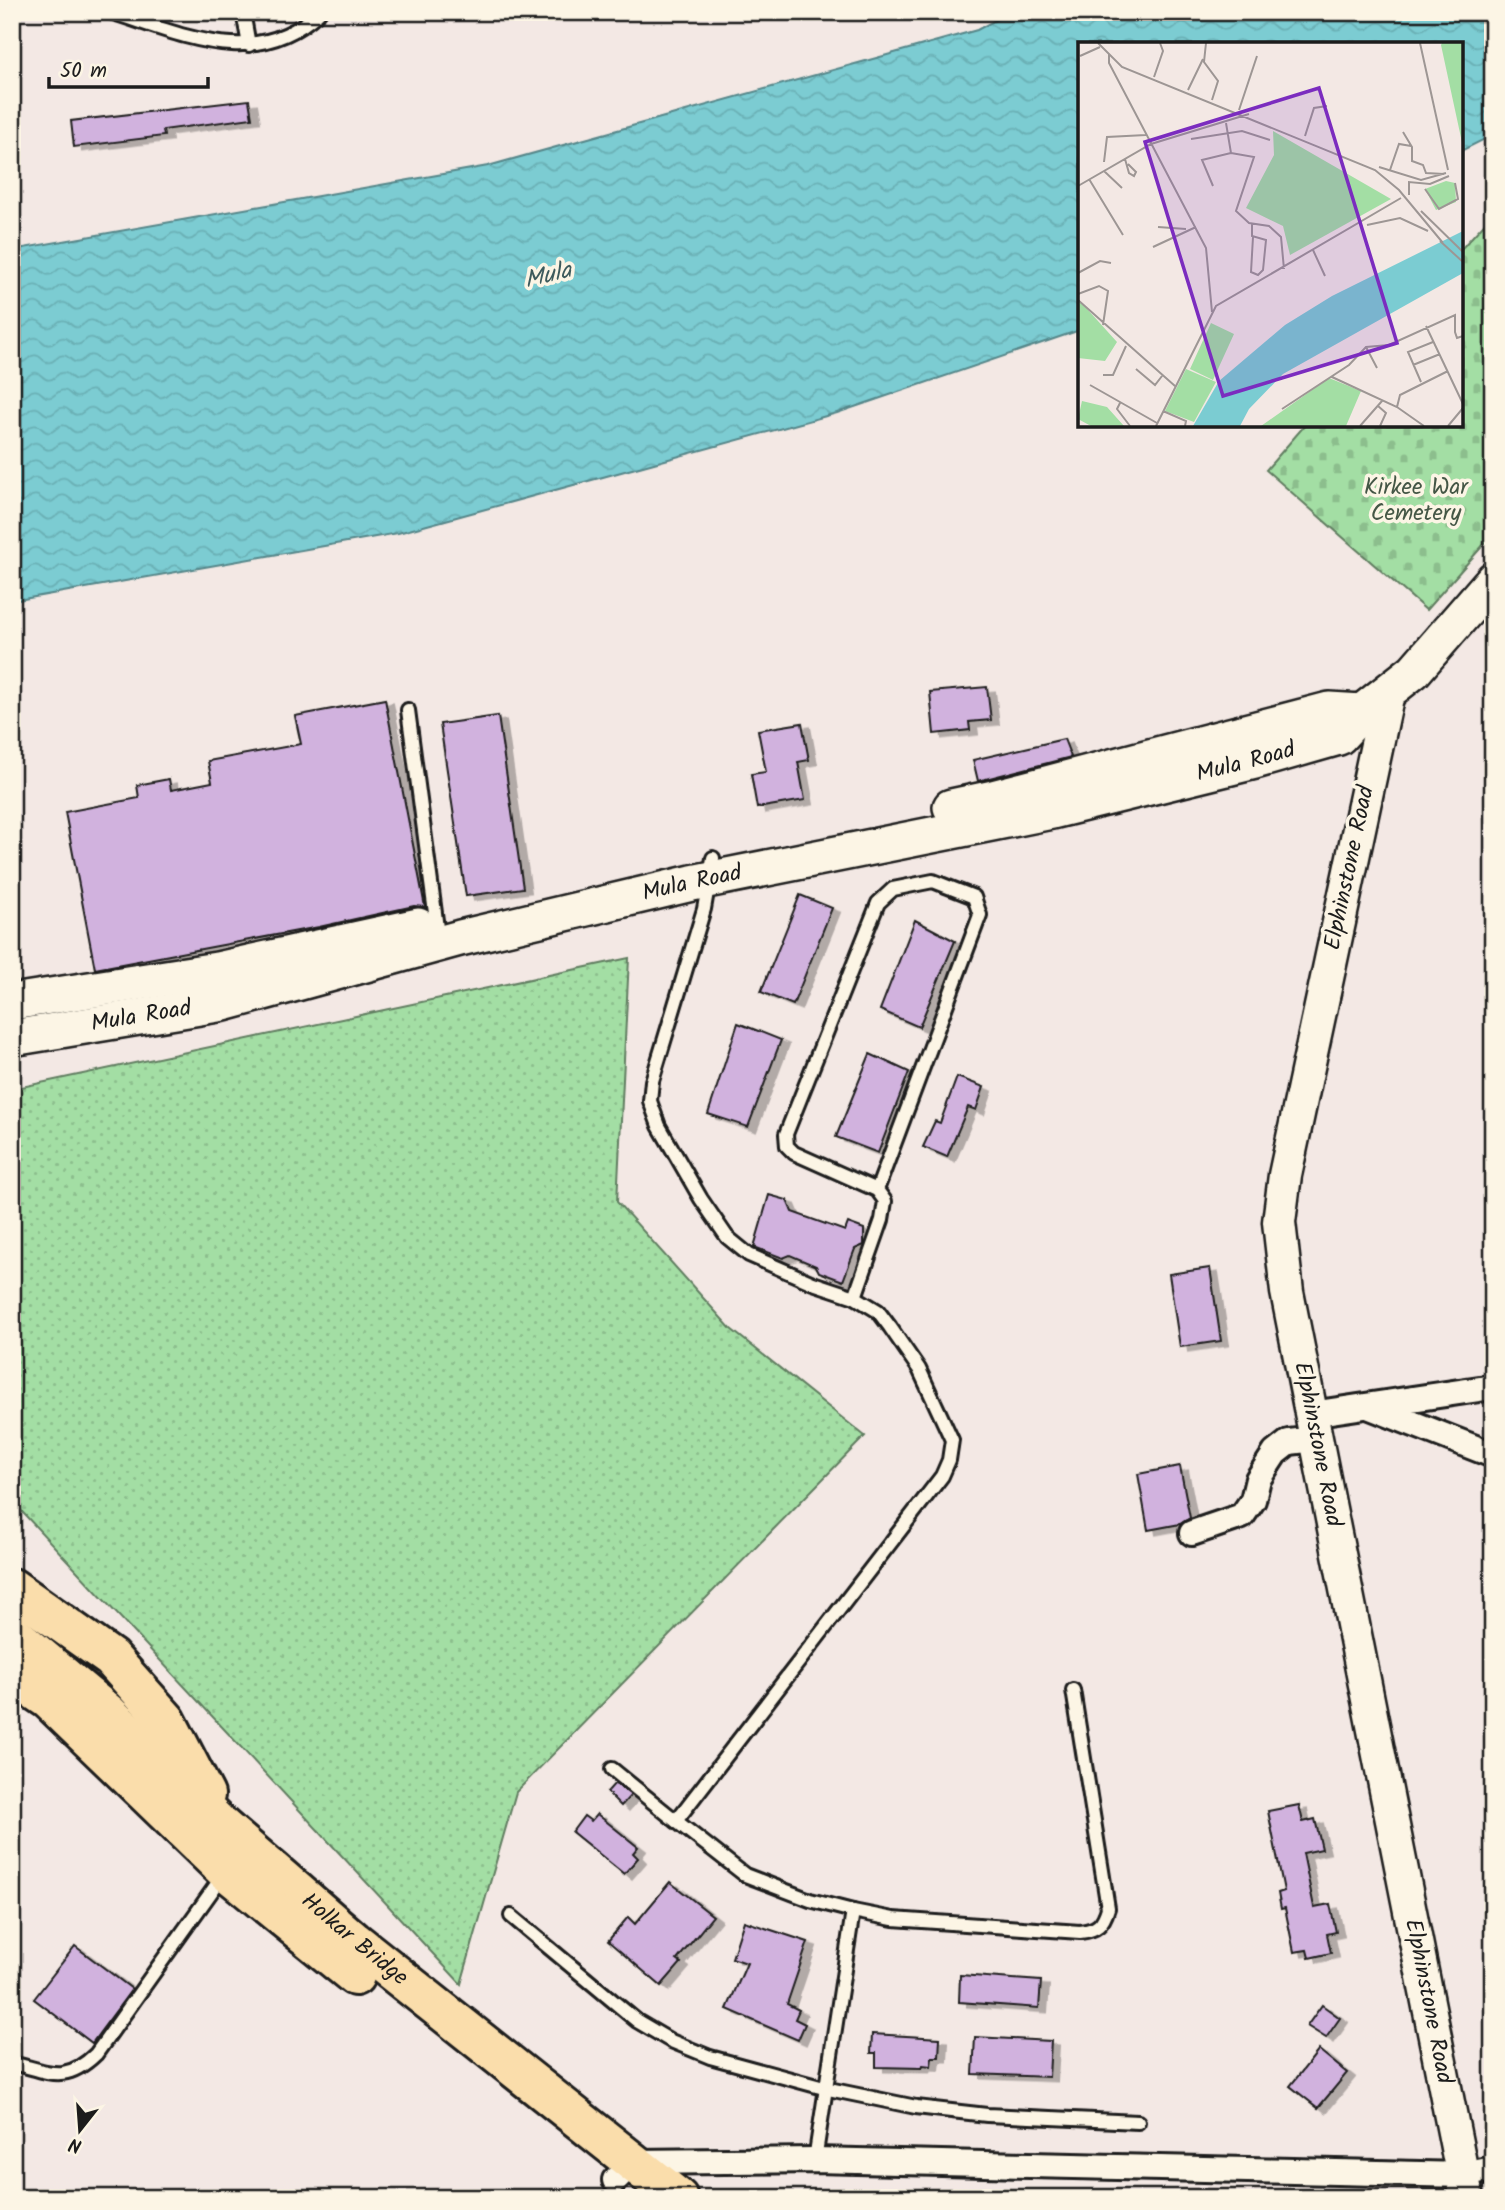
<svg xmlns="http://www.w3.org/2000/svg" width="1505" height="2210" viewBox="0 0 1505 2210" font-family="Kalam,sans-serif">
	<defs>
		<pattern id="green-dots" width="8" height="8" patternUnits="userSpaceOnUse" patternTransform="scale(1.75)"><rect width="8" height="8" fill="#a3dea4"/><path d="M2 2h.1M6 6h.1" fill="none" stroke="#8cbe8d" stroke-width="1.8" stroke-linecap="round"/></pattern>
		<pattern id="cemetery-stones" width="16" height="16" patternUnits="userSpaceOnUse" patternTransform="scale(1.75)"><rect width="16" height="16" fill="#a3dea4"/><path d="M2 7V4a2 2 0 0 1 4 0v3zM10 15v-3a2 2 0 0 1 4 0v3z" fill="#8cbe8d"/></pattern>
		<pattern id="water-waves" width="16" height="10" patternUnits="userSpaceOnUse" patternTransform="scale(1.75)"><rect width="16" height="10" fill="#7bccd2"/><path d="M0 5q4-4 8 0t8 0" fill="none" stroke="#6aafb4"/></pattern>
		<filter id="shadow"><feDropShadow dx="8" dy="4.5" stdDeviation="0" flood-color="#0004"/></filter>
	</defs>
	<rect width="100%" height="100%" fill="#f3e8e4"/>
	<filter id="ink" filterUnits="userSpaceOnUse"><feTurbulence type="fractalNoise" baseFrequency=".0143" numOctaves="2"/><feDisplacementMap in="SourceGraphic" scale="14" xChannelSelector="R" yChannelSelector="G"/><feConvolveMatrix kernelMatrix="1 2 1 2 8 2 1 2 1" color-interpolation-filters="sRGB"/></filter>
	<g filter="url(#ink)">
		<!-- green -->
		<polygon fill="url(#green-dots)" stroke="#607d60" stroke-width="2" points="629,958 617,1202 731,1329 865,1436 516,1792 461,1984 12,1501 12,1089"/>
		<!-- cemetery -->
		<polygon fill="url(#cemetery-stones)" stroke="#607d60" stroke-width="2" points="1493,214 1493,534 1426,610 1266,470 1305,425 1461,425 1461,249"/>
		<!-- water -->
		<polygon fill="url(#water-waves)" stroke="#558689" stroke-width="2" points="1010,12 1493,12 1493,135 1461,151 1461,44 1080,44 1080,330 837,413 398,533 12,601 12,250 488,166 977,30"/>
		<!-- building -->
		<g fill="#d1b2de" stroke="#1c1c1c" stroke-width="2" filter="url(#shadow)">
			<polygon points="249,100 252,118 163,130 164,136 74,147 71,121"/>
			<polygon points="987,687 991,720 969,722 970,730 934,734 930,692"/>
			<polygon points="385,699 425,907 414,906 319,927 95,969 65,812 139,798 137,785 169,779 171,790 212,782 208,761 301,744 295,716"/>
			<polygon points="498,716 523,888 466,896 440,724"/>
			<polygon points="802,723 809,760 798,762 805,800 757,808 751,774 766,772 758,730"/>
			<polygon points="1064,739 1071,757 978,781 973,760"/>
			<polygon points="800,895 832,908 793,1005 761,992"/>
			<polygon points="915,920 955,941 919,1027 880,1010"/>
			<polygon points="738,1023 781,1040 748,1127 708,1114"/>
			<polygon points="870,1054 909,1072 878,1153 836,1137"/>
			<polygon points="957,1077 984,1087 976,1110 968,1107 947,1157 923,1147 935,1121 940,1123"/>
			<polygon points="769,1195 787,1200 792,1212 845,1231 848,1223 864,1229 864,1245 855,1249 843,1281 819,1272 816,1266 790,1255 783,1258 754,1247"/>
			<polygon points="1210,1268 1221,1341 1180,1347 1169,1274"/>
			<polygon points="1180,1466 1190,1518 1180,1524 1148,1530 1138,1474"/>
			<polygon points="615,1783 631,1795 621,1806 607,1792"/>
			<polygon points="1299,1805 1303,1822 1315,1819 1322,1849 1303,1853 1314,1907 1330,1904 1336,1932 1327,1934 1331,1953 1309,1958 1307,1950 1294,1952 1285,1908 1281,1909 1278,1893 1284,1891 1268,1811"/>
			<polygon points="597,1814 638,1847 633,1853 638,1858 624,1874 572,1832 584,1816 591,1821"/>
			<polygon points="670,1882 713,1916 677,1960 681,1963 661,1986 608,1941 628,1917 635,1924"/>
			<polygon points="744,1921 808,1942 787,2004 799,2010 795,2019 805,2024 798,2040 727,2009 747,1963 732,1958"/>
			<polygon points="75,1946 132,1989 92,2043 34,1999"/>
			<polygon points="960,1975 1041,1981 1039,2008 959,2002"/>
			<polygon points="1322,2005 1340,2018 1326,2038 1307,2026"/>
			<polygon points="872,2034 940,2038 939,2057 932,2057 931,2066 923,2065 922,2068 876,2067 876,2053 871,2053"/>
			<polygon points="975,2037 1051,2041 1049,2077 973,2074"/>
			<polygon points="1319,2050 1347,2073 1318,2108 1290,2086"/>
		</g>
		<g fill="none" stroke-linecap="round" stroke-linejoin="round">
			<!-- service casing -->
			<g stroke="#1c1c1c" stroke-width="18">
				<g id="service">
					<path d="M110,12C181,34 256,72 319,12"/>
					<polyline points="243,12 249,45"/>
					<polyline points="408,710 439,943"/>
					<polyline points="713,858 704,909 652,1081 650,1101 659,1126 701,1199 727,1237 749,1255 813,1283 855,1297 878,1311 890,1327 919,1369 952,1440 949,1460 942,1476 676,1821 745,1875 810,1900 853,1911"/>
					<polyline points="855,1297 882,1220 885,1201 877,1190 794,1153 787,1146 786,1134 878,903 893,889 933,881 974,897 980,915 877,1190"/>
					<polyline points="612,1769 676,1821"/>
					<polyline points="511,1916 637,2021 671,2041 710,2057 824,2088 916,2107 987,2115 1138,2122"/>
					<path d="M12,2063C50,2072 65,2084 96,2054L224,1874"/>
					<path d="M815,2160L853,1911L893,1919L1080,1932C1097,1930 1103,1925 1108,1908L1073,1690"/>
				</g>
			</g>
			<!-- minor casing -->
			<g stroke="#1c1c1c" stroke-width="30">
				<g id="minor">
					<polyline points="1368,1406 1493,1455"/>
					<polyline points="1311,1414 1493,1387"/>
					<polyline points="1192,1533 1242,1516 1253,1500 1258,1479 1275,1453 1289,1442 1316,1439"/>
					<polyline points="615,2180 633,2162 815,2160 1463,2175 1493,2169"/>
				</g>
			</g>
			<!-- tertiary casing -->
			<g stroke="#1c1c1c" stroke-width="37">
				<g id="tertiary">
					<path id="s1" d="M1388,693L1285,1175L1279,1222L1287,1292L1467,2198"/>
				</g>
			</g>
			<!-- secondary casing -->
			<g stroke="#1c1c1c" stroke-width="40">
				<g id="secondary">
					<polyline points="951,807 993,798 1329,710 1362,712"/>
					<polyline points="12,1002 217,970 418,926"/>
					<path id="s2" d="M12,1038L224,1003L460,938L692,883L1052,811L1255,761L1339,737L1362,712L1414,671L1493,580"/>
				</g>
			</g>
			<!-- primary casing -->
			<g stroke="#1c1c1c" stroke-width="44">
				<g id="primary">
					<polyline points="12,1588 111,1658 166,1720 205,1795"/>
					<path id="s3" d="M12,1633L108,1713L219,1824L354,1941L678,2198"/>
					<polyline points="12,1675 49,1700 226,1871 355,1976"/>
				</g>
			</g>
			<!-- service -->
			<use href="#service" stroke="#fcf5e5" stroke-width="12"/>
			<!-- minor -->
			<use href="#minor" stroke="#fcf5e5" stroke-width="24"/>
			<!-- tertiary -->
			<use href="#tertiary" stroke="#fcf5e5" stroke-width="32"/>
			<!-- secondary -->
			<use href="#secondary" stroke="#fcf5e5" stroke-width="35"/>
			<!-- primary -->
			<use href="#primary" stroke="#faddab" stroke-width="38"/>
		</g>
	</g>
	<g text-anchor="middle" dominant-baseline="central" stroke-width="7" stroke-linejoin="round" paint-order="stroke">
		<!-- park labels -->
		<g font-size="23" fill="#445645" stroke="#fcf5e5">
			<text x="1416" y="488">Kirkee War<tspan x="1416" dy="26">Cemetery</tspan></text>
		</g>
		<!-- street labels -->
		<g font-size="23" fill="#1c1c1c" stroke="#fcf5e5">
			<text stroke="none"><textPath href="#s2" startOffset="1265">Mula Road</textPath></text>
			<text transform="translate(1350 868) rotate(-78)">Elphinstone Road</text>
			<text stroke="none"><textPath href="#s2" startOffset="698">Mula Road</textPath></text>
			<text stroke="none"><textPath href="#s2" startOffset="131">Mula Road</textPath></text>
			<text stroke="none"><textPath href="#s1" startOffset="766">Elphinstone Road</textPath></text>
			<text stroke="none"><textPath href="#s3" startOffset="460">Holkar Bridge</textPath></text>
			<text stroke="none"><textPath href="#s1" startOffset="1334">Elphinstone Road</textPath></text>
		</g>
		<!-- water labels -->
		<g font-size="24" font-style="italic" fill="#3d5a5c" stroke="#fcf5e5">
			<text transform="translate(548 276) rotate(-14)">Mula</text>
		</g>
	</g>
	<!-- overview -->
	<g transform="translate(1078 42)">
		<rect width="385" height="385" fill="#f3e8e4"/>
		<path d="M195,89L313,157L212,213L205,184L168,166L196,113ZM251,336L283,349L268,384H183Z" fill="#a3dea4"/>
		<path d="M364,1H385V105L363,3ZM0,257L39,300L27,319L0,316ZM108,327L138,340L116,380L87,369ZM4,359L29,365L46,384H13L0,377Z" fill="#a3dea4"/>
		<path d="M368,139L377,141L378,160L358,168L347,147ZM133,281L156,292L135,338L112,327Z" fill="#a3dea4"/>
		<path d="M385,189V231L205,332L171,367L162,384H115L141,339L207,283L254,254Z" fill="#7bccd2"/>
		<path fill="none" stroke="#9d9694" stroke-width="2" d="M20,1L44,25L297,128L321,148L365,201M128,1L126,20L140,39L134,58M342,1L370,128M31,12V21L128,206L134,270M2,14L22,5M76,35L85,9L82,1M110,48L125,17M161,68L179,14M325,90L334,105V119L345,123L348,131L366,132M227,94L236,66L249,64M113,97L164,89L192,98M153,111L176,115L158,169L171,181L191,184L203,195L206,227M47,117L51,131L56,134L58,130L50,122M26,120L29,95L68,93M301,125L343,138L368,131M312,128L321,102L333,104M26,129L44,146M11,137L45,193M0,144L73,102L171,72M135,144L124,118L153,111L148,81M347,147L361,167L380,157L377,141M331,153V140L352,142L371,134M343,169L385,210M174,182V194L188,198L185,228L180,233L173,230L175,195M289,183L322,176L350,189M80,185L108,187M362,199L385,220M75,205L118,185M235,208L247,234M0,231L22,219L33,221M0,252L21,244L30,249L25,283M0,258L97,344M348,284L385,362M288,305L299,326M335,323L362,312M58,327L77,343L84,334M25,333H35L48,304M254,335L319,365L346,384M343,340L330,310L355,300M12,343L79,381M42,361L39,367L52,384M300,364L308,371L302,384M319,365L322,353L370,329M204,367L271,323L288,305L311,303L377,273V290L379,296L385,294M85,369L108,379L107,384M78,384L138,264L323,156M282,384L304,359M370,384L385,366"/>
		<path fill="#7b2cbf" fill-opacity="0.15" stroke="#7b2cbf" stroke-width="3.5" d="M241,46L319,301L145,354L67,100Z"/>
		<rect width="385" height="385" fill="none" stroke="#1c1c1c" stroke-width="3.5"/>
	</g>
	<!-- margin -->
	<rect width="1505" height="2210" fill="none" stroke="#fcf5e5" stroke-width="42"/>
	<rect x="21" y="21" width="1463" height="2168" fill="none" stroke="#1c1c1c" stroke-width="2.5" filter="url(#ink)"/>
	<!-- north arrow -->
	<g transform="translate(80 2130) rotate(197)" stroke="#fcf5e5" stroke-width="5" paint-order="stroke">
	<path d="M0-5L12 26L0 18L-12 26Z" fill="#1c1c1c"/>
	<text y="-10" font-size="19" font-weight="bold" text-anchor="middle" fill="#1c1c1c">N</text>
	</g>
	<!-- scale -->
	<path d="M49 77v10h159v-10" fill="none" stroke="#1c1c1c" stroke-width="3.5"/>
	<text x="60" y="77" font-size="21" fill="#1c1c1c" stroke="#fcf5e5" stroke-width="5" paint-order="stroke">50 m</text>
</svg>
